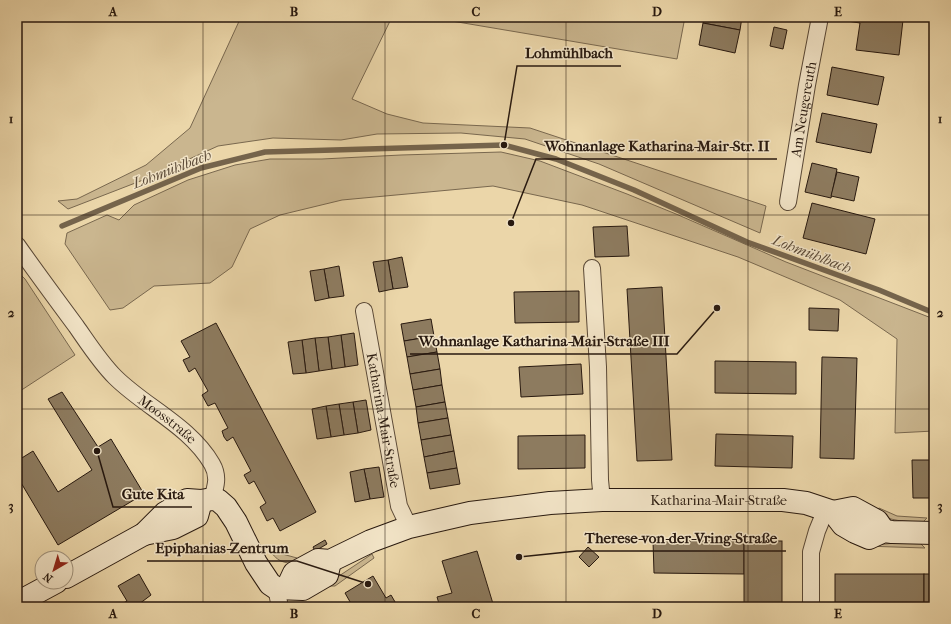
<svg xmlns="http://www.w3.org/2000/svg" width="951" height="624" viewBox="0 0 951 624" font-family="'IM FELL French Canon',serif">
	<rect width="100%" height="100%" fill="#ebd6a9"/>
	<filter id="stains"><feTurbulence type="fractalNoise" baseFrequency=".005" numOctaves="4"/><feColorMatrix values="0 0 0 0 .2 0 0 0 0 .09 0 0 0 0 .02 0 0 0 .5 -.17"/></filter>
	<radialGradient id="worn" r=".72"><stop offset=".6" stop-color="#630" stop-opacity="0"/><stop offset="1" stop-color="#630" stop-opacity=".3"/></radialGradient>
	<!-- green -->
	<g fill="#cab68f" stroke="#79684f">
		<polygon points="241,17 392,17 352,99 387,114 423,123 530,128 766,206 760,233 599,164 525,139 461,133 377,134 341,140 273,138 218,146 143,180 68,209 58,201 77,199 146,165 190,128"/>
		<polygon points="428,17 685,17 677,59"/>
		<polygon points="501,152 540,161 627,194 676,214 786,262 934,319 934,431 895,433 897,339 840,300 738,257 582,205 493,186 342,200 280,215 250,229 232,267 210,283 154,286 123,308 110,310 65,244 67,233 107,215 119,220 134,205 188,180 235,165 270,159 322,159 401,155"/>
		<polygon points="17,271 25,279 75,355 17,393"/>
		<path d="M879,508L897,516L927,518L923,522C902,521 893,522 874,512Z"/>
		<polygon points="896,543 920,543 925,548 864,546"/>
		<path d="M266,545L275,552L297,558L299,563C280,564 276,560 266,545Z"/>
		<polygon points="372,554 374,558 335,586 330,586 327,584"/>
	</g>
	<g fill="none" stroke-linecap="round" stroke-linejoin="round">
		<!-- stream -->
		<polyline stroke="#75644c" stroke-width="5.5" points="62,226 201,168 265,152 504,145 556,159 634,190 747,242 879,290 934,313"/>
	</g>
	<!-- building -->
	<g fill="#8d7b5f" stroke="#28190f">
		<polygon points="705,17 742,17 740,30 703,23"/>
		<polygon points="841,17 876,17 903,20 899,55 856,50 860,23 841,20"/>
		<polygon points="703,23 740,30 735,53 699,45"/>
		<polygon points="774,27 787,30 783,49 770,46"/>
		<polygon points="832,67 884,77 878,105 827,95"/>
		<polygon points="822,113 877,124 871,153 816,142"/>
		<polygon points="812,163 837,169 831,198 805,192"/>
		<polygon points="837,172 859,177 854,201 831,196"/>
		<polygon points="812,203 875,219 866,254 803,238"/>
		<polygon points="627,226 629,256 595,257 593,227"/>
		<polygon points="402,257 408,287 393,289 388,260"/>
		<polygon points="388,260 393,289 379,292 373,262"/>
		<polygon points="339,266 344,296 329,298 324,269"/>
		<polygon points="324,269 329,298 315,301 310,271"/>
		<polygon points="662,287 672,460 637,461 627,289"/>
		<polygon points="579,291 579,322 515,323 514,292"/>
		<polygon points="809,308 839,309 838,331 809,330"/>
		<polygon points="431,319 434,336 404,341 401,324"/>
		<polygon points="216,323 316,512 280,531 273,518 267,521 260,507 266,503 254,481 249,484 244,475 251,471 233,437 227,441 224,437 222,431 228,428 215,403 208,406 202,395 208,391 195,368 189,372 183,360 190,357 181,341"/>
		<polygon points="354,333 358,365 345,367 341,335"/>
		<polygon points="341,335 345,367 332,369 328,337"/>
		<polygon points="434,336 437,352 407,357 404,341"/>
		<polygon points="328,337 332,369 319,371 315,338"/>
		<polygon points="315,338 319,371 306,373 302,340"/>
		<polygon points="302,340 306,373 293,374 288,342"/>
		<polygon points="437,352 440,369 410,374 407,357"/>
		<polygon points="822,357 857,358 854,459 820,458"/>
		<polygon points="715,361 796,362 796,394 715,393"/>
		<polygon points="581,364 583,394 521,397 519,367"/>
		<polygon points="440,369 442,385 413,390 410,374"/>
		<polygon points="442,385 445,402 416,407 413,390"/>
		<polygon points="62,392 98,447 111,439 144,494 58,545 17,476 17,461 33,451 58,492 92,470 48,399"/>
		<polygon points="366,400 371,430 358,433 353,402"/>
		<polygon points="353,402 358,433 344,435 339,404"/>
		<polygon points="445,402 448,418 418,423 416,407"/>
		<polygon points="339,404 344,435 331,437 326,406"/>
		<polygon points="326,406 331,437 317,439 312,409"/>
		<polygon points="448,418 451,435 421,440 418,423"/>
		<polygon points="716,434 793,436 792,468 715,466"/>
		<polygon points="451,435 454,451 424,457 421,440"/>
		<polygon points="585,435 585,468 518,469 518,436"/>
		<polygon points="454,451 457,468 427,473 424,457"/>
		<polygon points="912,460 934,460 934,498 913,498"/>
		<polygon points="379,467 384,497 370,499 364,469"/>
		<polygon points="457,468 460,484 430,489 427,473"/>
		<polygon points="364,469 370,499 355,502 350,472"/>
		<polygon points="325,540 327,544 315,551 313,547"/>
		<polygon points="653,541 744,541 744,574 654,573"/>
		<rect x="744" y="541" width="38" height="66"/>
		<polygon points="588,547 599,557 589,567 579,557"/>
		<polygon points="477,551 494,607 440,607 437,597 452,593 442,561"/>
		<polygon points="139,574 151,595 135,607 116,607 127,601 118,586"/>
		<rect x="835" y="574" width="89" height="33"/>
		<rect x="924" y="574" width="10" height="33"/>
		<polygon points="373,576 386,598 391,595 398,607 353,607 345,593"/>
	</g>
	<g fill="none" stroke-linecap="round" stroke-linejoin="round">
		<!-- street casing -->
		<g stroke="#594836" stroke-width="18">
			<g id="street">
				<path id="s1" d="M788,202L807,85L820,17"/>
				<path id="s2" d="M17,245C36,272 56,299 76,326C88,343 100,362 115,377C145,407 190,426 212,464C219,476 216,486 212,499"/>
				<polyline points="592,268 598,367 600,480 602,500"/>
				<path id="s3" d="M364,311L399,506L409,527"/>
				<polyline points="276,588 280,607"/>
				<polyline points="811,607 811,552 817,531 826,509"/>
			</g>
		</g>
		<!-- secondary casing -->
		<g stroke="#28190f" stroke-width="24">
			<g id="secondary">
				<polyline points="833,512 853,508 877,521 884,531"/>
				<polyline points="144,534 173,528 197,516 201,501"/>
				<polyline points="66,577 144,534 165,513 187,500 201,501 212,499 218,500 226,507 236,522 256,563 270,584 276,588 303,589 327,575 330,561"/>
				<path id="s4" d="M287,588L294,573L318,560L330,561L371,541L409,527L470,513L550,503L602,500H783L806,503L833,512L843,525L855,532L869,538L884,531L892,532L934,533"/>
				<polyline points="17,603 56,582"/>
			</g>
		</g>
		<!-- street -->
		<use href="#street" stroke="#f2e4c7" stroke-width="16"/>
		<!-- secondary -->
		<use href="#secondary" stroke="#f2e4c7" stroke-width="22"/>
	</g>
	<!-- grid -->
	<path fill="none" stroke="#28190f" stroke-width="1" stroke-opacity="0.55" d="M203,17V607M385,17V607M566,17V607M748,17V607M17,215H934M17,409H934"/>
	<g text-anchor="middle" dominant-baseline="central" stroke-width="3" stroke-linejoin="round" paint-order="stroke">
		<!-- street labels -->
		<g font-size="14" fill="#28190f" stroke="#f2e4c7">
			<text stroke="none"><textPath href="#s1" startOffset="94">Am Neugereuth</textPath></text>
			<text stroke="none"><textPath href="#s3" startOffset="111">Katharina-Mair-Straße</textPath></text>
			<text stroke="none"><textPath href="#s2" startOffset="232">Moosstraße</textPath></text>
			<text stroke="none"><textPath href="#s4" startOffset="454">Katharina-Mair-Straße</textPath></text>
		</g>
		<!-- water labels -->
		<g font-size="15" font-style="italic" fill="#5c4b38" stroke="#f2e4c7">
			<text transform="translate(172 169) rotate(-21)">Lohmühlbach</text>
			<text transform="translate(812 254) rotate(21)">Lohmühlbach</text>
		</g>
	</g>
	<!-- callouts -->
	<path fill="none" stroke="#28190f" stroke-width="1.5" d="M504 145L517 66H621M511 223L536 159H777M717 308L677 354H410M97 451L113 507H192M519 557L577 551H786M368 584L297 561H147"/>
	<g fill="#28190f" stroke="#f2e4c7" stroke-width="1.5">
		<circle cx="504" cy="145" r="4"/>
		<circle cx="511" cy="223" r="4"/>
		<circle cx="717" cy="308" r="4"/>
		<circle cx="97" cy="451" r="4"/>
		<circle cx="519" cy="557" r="4"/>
		<circle cx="368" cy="584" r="4"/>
	</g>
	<g font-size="15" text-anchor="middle" font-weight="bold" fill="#28190f" stroke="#f2e4c7" stroke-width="3" stroke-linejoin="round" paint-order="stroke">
		<text x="569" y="58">Lohmühlbach</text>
		<text x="657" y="151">Wohnanlage Katharina-Mair-Str. II</text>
		<text x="544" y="346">Wohnanlage Katharina-Mair-Straße III</text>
		<text x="153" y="499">Gute Kita</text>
		<text x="681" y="543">Therese-von-der-Vring-Straße</text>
		<text x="222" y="553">Epiphanias-Zentrum</text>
	</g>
	<!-- margin -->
	<rect width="951" height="624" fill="none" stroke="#ebd6a9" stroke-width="44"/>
	<!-- north arrow -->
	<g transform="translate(54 570) rotate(218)"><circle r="19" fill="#f2e4c7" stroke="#a1937d"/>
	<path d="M0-3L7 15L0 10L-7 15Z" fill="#8f2418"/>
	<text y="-6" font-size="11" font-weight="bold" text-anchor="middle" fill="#28190f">N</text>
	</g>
	<rect x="22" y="22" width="907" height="580" fill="none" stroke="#28190f" stroke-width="1.5"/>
	<g font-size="13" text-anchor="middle" font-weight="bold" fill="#28190f">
		<text x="113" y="16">A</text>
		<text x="294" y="16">B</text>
		<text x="476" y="16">C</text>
		<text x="657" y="16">D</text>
		<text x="838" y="16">E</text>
		<text x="11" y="123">1</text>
		<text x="940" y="123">1</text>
		<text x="11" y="317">2</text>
		<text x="940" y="317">2</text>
		<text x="11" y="510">3</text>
		<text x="940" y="510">3</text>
		<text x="113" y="618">A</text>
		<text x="294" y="618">B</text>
		<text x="476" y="618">C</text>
		<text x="657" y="618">D</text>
		<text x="838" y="618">E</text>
	</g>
	<rect width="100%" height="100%" filter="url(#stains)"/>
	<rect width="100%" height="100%" fill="url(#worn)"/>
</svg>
